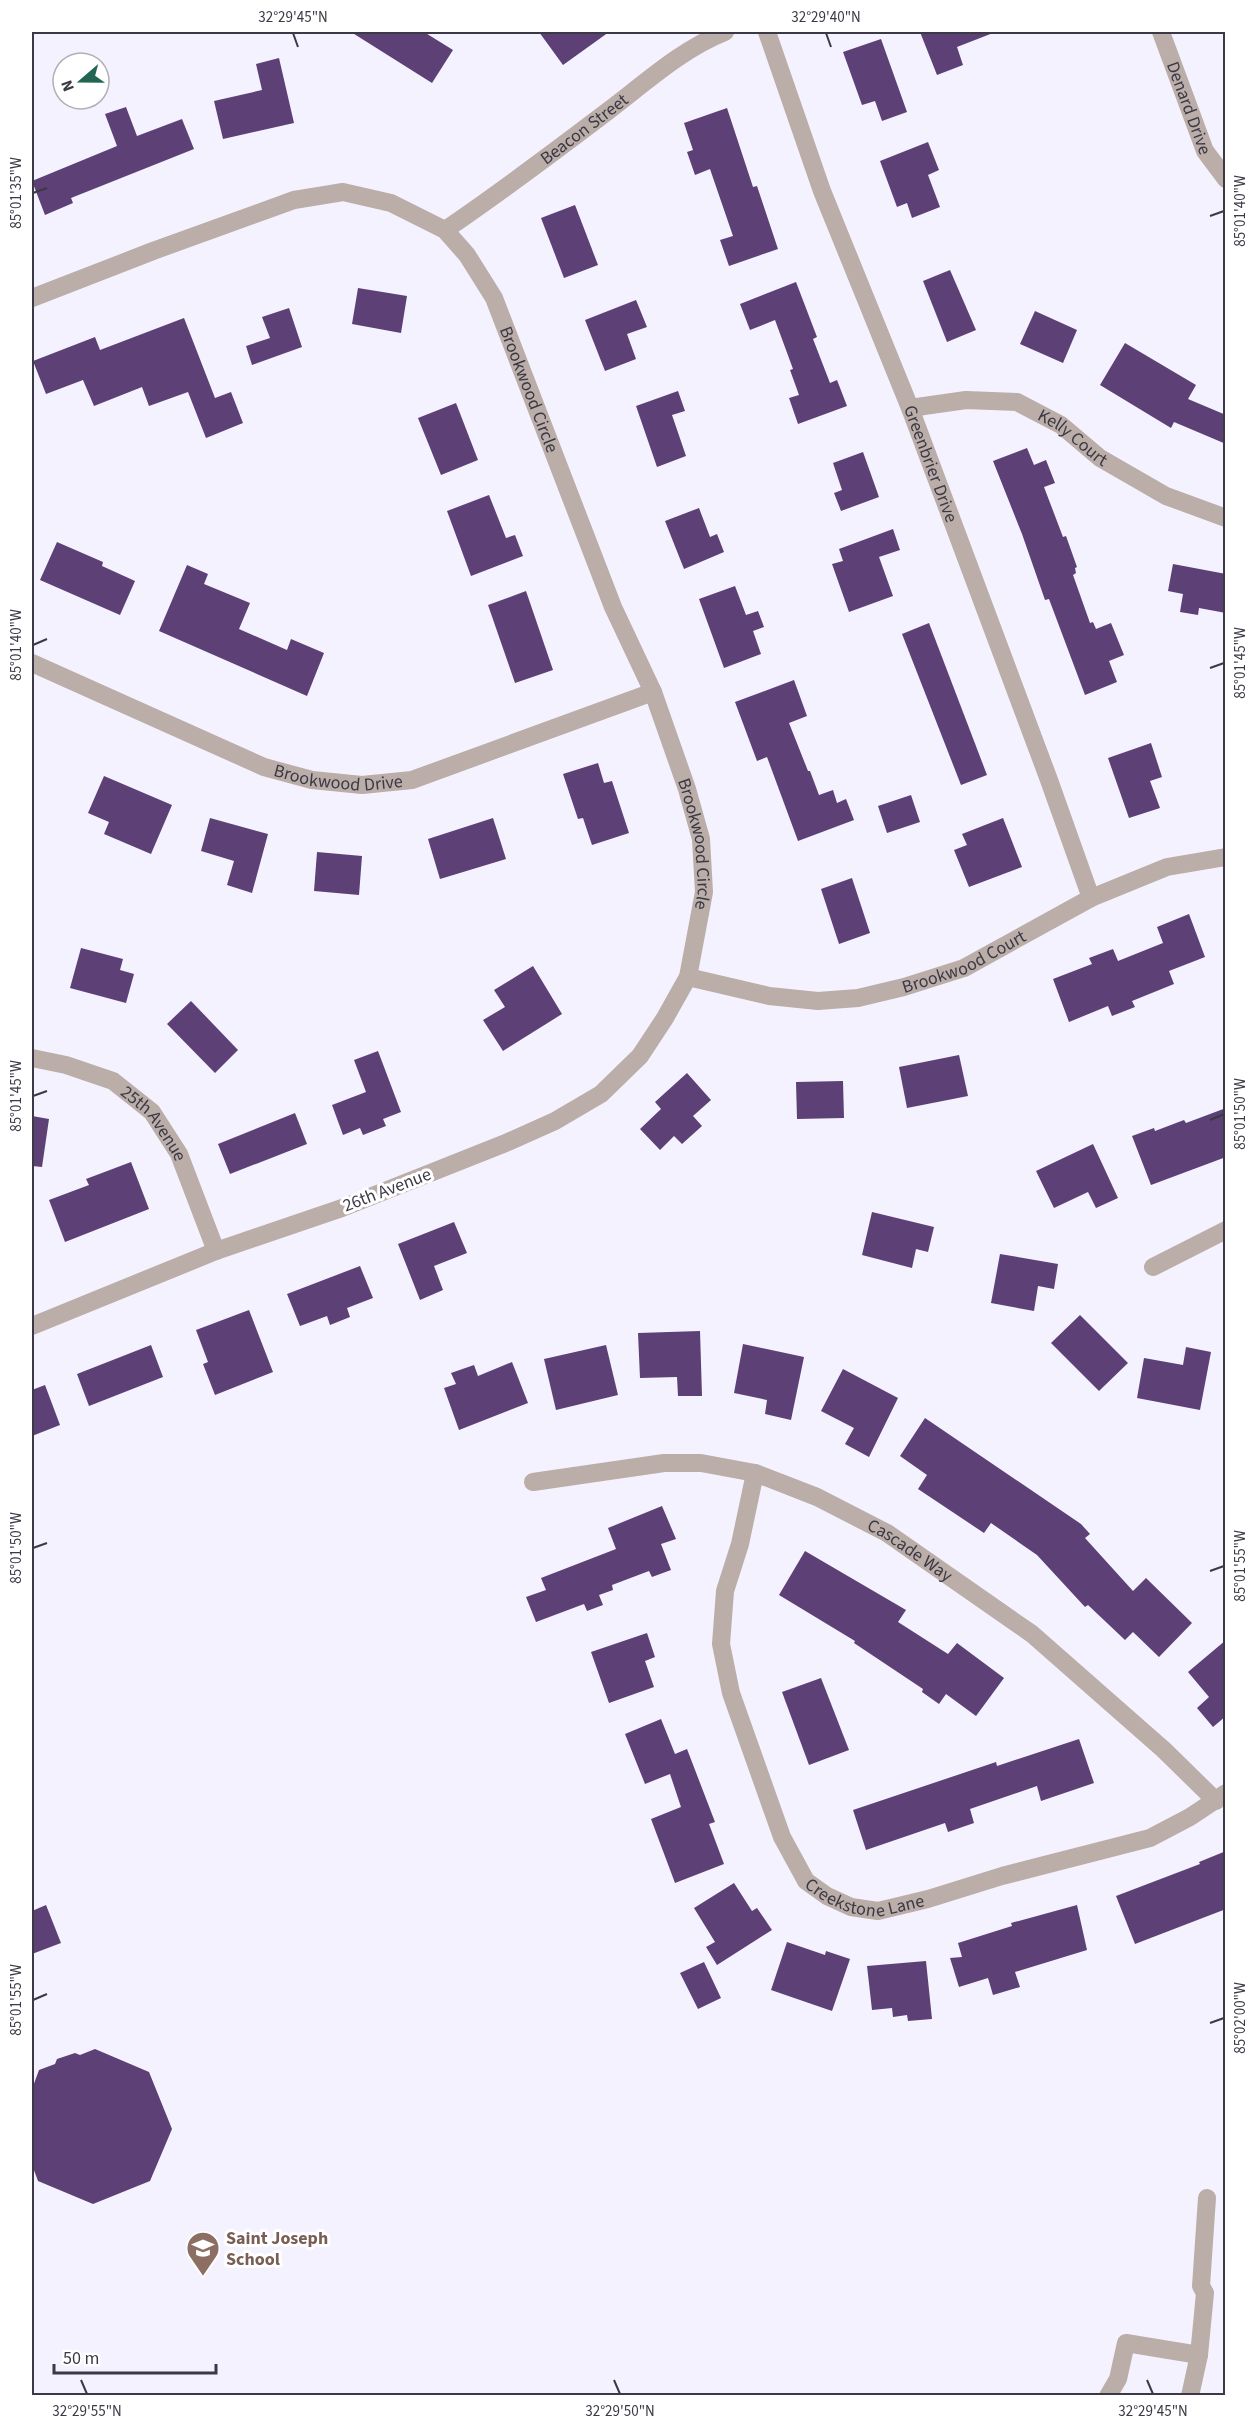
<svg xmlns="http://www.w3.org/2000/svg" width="1257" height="2427" viewBox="0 0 1257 2427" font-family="'Source Sans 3',sans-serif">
	<rect width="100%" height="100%" fill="#f3f2fe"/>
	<!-- building -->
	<g fill="#5d4076">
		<polygon points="351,32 424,32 453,50 432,83"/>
		<polygon points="539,32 609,32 563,65"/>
		<polygon points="920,32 993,32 993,33 957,47 963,65 937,75"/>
		<polygon points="881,39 907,112 882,121 875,101 862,105 843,52"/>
		<polygon points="279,58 294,123 223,139 214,101 262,90 256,64"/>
		<polygon points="126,107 137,136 182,119 194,149 71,198 73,203 45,215 32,181 117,146 105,114"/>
		<polygon points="727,108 753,187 757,186 778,249 729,266 720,240 733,236 710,169 695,175 687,152 693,150 684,123"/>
		<polygon points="928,142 939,170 928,175 940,207 912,218 907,203 897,207 880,161"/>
		<polygon points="575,205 598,265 564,278 541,218"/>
		<polygon points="950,270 976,330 947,342 923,281"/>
		<polygon points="796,282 817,337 813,339 830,383 837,380 847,406 798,424 789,398 799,395 790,370 793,369 775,320 750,330 740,304"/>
		<polygon points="358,288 407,296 401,333 352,324"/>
		<polygon points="636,300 647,327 627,334 636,359 605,371 585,320"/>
		<polygon points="289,308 302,347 252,365 246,346 270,338 262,317"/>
		<polygon points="1035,311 1077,330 1063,363 1020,344"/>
		<polygon points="184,318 215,398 231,392 243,423 206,438 188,392 149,406 142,387 94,406 83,380 46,394 33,361 95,337 100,350"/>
		<polygon points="1125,343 1196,385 1188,399 1226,415 1226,444 1174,422 1171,428 1100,385"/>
		<polygon points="678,391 685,411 672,415 686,456 657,467 636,406"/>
		<polygon points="456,403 478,460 441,475 418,418"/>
		<polygon points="1027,448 1034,465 1046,460 1055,483 1044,487 1063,537 1066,536 1077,567 1075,568 1076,573 1073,575 1090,623 1093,622 1096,629 1111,623 1124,655 1109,661 1117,682 1085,695 1049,599 1045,600 1022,534 993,461"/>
		<polygon points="863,452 879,497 841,511 834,493 842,490 833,463"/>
		<polygon points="489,495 506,538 515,535 523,556 471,576 447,511"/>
		<polygon points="699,508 710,537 717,534 724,552 684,569 665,521"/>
		<polygon points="893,529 900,550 879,557 893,596 849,612 832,564 843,561 839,549"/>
		<polygon points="57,542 103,562 102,566 135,581 120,615 40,580"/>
		<polygon points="1173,564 1226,574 1226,613 1199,608 1198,615 1180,612 1183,594 1168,591"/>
		<polygon points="187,565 208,574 204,584 250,603 239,629 287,650 291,639 324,653 307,696 159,631"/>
		<polygon points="735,586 746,615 758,611 764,627 753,631 761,654 724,668 699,599"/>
		<polygon points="526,591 553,670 515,683 488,605"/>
		<polygon points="929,623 987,775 961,785 902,634"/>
		<polygon points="794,680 807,716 789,723 808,771 810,771 819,795 833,790 837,803 846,799 854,820 798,841 767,757 757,761 735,702"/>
		<polygon points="1151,743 1162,777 1150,781 1160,808 1129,818 1108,758"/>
		<polygon points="598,763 604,783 612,781 629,833 592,845 583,818 578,819 563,774"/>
		<polygon points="104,776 172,805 151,854 104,834 109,822 88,813"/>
		<polygon points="911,795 920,822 887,833 878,806"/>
		<polygon points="210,818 268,834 252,893 227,885 234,861 201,851"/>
		<polygon points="493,818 506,859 440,879 428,839"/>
		<polygon points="1003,818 1022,867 969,887 954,850 967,845 962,834"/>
		<polygon points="317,852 362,856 359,895 314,891"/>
		<polygon points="852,878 870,933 839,944 821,889"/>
		<polygon points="1189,914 1205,957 1169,971 1174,984 1132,1001 1135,1007 1112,1016 1108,1006 1069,1022 1053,979 1092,964 1089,958 1113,949 1118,961 1163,943 1157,927"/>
		<polygon points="81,948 123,959 120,970 134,974 126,1003 70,988"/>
		<polygon points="533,966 562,1014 503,1051 483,1020 505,1007 494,990"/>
		<polygon points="191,1001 238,1050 215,1073 167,1024"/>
		<polygon points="378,1051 401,1112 383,1119 386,1126 363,1135 360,1128 343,1135 332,1105 366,1092 354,1060"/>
		<polygon points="959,1055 968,1096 907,1108 899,1067"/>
		<polygon points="687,1073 711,1100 693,1116 702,1126 682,1144 674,1136 660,1150 640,1129 661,1109 655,1102"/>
		<polygon points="843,1081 844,1118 797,1119 796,1082"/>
		<polygon points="1226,1108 1226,1157 1151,1185 1132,1136 1154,1128 1155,1131 1184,1120 1186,1123"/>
		<polygon points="295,1113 307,1144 230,1174 218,1144"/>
		<polygon points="32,1116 49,1119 42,1167 32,1166"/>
		<polygon points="1093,1144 1118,1198 1096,1208 1088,1192 1054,1208 1036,1171"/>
		<polygon points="131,1162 149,1209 65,1242 49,1200 89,1185 86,1179"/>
		<polygon points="872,1212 934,1227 928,1252 916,1249 912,1268 862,1255"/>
		<polygon points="454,1222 467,1253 434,1266 443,1290 420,1300 398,1244"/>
		<polygon points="1000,1254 1058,1264 1054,1289 1038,1286 1034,1311 991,1303"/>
		<polygon points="360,1266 373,1298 347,1308 350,1317 330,1325 327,1316 300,1326 287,1294"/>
		<polygon points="249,1310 273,1372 215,1395 203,1364 208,1362 196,1330"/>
		<polygon points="1080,1315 1128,1363 1099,1391 1051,1343"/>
		<polygon points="700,1331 702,1396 678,1396 677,1377 640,1378 638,1333"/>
		<polygon points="743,1344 804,1357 791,1420 765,1414 767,1400 734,1393"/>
		<polygon points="151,1345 163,1377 89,1406 77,1374"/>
		<polygon points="606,1345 618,1395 556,1410 544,1359"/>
		<polygon points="1186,1347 1211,1352 1200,1410 1137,1398 1144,1358 1183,1365"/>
		<polygon points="512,1362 528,1403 459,1430 444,1388 456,1384 451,1373 474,1365 478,1376"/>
		<polygon points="843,1369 898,1398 869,1457 845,1444 854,1428 821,1411"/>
		<polygon points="45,1385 60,1425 32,1436 32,1390"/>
		<polygon points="925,1418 1081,1524 1090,1534 1085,1538 1133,1591 1146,1578 1192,1623 1159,1657 1133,1632 1125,1640 1088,1605 1085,1607 1037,1555 991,1523 984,1533 918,1489 927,1475 900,1456"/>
		<polygon points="662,1506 676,1539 661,1544 671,1570 652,1577 649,1571 612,1585 613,1590 599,1595 603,1605 587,1611 584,1604 536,1622 526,1597 546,1590 541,1578 616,1549 608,1528"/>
		<polygon points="805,1551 906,1610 898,1622 948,1654 957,1643 1004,1678 976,1716 946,1694 939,1704 922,1692 923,1689 854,1643 855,1641 779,1595"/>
		<polygon points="647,1633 655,1657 645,1661 654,1687 609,1703 591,1652"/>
		<polygon points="1226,1640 1226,1716 1213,1727 1197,1708 1209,1697 1188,1672"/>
		<polygon points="821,1678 849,1750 809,1765 782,1692"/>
		<polygon points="661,1719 675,1754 687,1749 715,1822 709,1824 724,1864 675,1883 651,1819 681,1807 670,1774 645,1784 625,1734"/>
		<polygon points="1079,1739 1094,1783 1041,1801 1037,1786 970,1809 974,1823 948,1832 945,1823 866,1850 853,1810 996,1762 997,1766"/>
		<polygon points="1226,1851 1226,1909 1135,1944 1116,1896 1200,1864 1199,1862"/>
		<polygon points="734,1883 752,1911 757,1908 772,1930 717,1965 706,1947 715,1942 694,1908"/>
		<polygon points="46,1905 61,1943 32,1954 32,1911"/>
		<polygon points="1077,1905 1087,1950 1015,1972 1020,1987 993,1995 988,1978 959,1987 950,1958 962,1957 958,1943 1012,1926 1011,1923"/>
		<polygon points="787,1942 825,1955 826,1951 850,1959 832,2011 771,1990"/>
		<polygon points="926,1961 932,2019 908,2021 907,2015 893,2017 892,2008 872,2010 867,1966"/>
		<polygon points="704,1962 721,1998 698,2009 680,1973"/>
		<polygon points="95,2049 149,2072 172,2129 150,2181 93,2204 38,2181 32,2165 32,2089 39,2070 55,2064 57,2059 75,2053 80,2055"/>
	</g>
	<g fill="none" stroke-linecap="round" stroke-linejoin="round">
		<!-- minor -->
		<g stroke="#bbada8" stroke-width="18">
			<path id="s1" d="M767,32L822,191L910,408L1049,780L1091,898"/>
			<path id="s2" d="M1161,32L1205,151L1226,179"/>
			<path id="s3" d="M445,230C501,192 554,152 608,111C645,83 682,49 725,32"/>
			<path id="s4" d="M32,298L153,251L294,200L343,192L391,203L445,230L467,255L494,298L613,607L653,692L687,789L701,839L704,892L688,977L665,1018L640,1056L601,1094L555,1121L508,1142L342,1208L216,1251L32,1326"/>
			<path id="s5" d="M910,408L966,400L1017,402L1061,425L1100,458L1166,496L1226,518"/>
			<path id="s6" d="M32,663L264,767L312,780L362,785L412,780L653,692"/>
			<path id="s7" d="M688,977L769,996L818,1001L858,998L904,987L964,968L1091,898L1167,867L1226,857"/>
			<path id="s8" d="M32,1058L66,1065L113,1081L152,1112L179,1154L216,1251"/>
			<polyline points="1153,1267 1226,1230"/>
			<path id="s9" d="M755,1473L740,1544L725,1591L721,1644L731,1693L782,1837L806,1881L827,1896L851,1907L878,1911L928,1899L1002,1876L1150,1838L1190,1817L1226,1793"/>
			<path id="s10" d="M533,1482L664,1463H701L755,1473L817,1497L887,1533L1032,1634L1164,1750L1216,1801"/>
			<polyline points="1108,2396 1118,2379 1126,2343 1199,2355"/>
			<polyline points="1190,2396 1199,2355 1205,2293 1201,2286 1207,2198"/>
		</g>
	</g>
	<!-- ticks -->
	<path fill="none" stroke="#3a3945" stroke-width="2" d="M293,33L298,47M826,33L831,47M33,193L47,188M1210,216L1224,211M33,645L47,639M1210,668L1224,663M33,1096L47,1091M1210,1120L1224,1114M33,1548L47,1543M1210,1571L1224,1566M33,2000L47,1994M1210,2023L1224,2018M81,2380L87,2394M614,2380L620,2394M1147,2380L1153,2394"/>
	<!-- icons -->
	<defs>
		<g id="school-pin" transform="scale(1.725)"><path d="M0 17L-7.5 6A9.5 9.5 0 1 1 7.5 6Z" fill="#8d6e63" stroke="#fff"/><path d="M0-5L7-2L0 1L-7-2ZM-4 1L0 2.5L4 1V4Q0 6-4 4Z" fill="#fff"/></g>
	</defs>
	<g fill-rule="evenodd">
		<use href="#school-pin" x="203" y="2248"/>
	</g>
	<g text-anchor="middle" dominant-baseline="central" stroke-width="6" stroke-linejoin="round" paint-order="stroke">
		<!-- street labels -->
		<g font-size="18" fill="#3a3945" stroke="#fff">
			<text stroke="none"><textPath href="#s2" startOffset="81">Denard Drive</textPath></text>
			<text stroke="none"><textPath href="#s3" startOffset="172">Beacon Street</textPath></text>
			<text stroke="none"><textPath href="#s4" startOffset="621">Brookwood Circle</textPath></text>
			<text stroke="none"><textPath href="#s5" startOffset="174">Kelly Court</textPath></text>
			<text stroke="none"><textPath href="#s1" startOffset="462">Greenbrier Drive</textPath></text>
			<text stroke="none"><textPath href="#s6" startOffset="330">Brookwood Drive</textPath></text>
			<text stroke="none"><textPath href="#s4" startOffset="1107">Brookwood Circle</textPath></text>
			<text stroke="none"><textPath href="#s7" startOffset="285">Brookwood Court</textPath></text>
			<text stroke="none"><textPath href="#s8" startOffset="144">25th Avenue</textPath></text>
			<text transform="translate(387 1190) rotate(-21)">26th Avenue</text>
			<text stroke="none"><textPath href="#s10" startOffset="398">Cascade Way</textPath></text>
			<text stroke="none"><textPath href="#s9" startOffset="492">Creekstone Lane</textPath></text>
		</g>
		<!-- education labels -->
		<g font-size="18" font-weight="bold" fill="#785e54" stroke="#fff" text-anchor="start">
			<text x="226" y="2238">Saint Joseph<tspan x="226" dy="21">School</tspan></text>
		</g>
	</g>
	<!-- border -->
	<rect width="1257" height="2427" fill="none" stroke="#ffffff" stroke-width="66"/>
	<!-- north arrow -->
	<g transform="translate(81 81) rotate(250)"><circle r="28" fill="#ffffff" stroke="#b0b0b5" stroke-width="1.5"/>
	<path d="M0-4.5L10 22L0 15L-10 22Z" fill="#246452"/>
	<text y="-9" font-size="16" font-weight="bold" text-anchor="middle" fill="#3a3945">N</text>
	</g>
	<!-- scale -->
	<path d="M54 2364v9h162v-9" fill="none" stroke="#3a3945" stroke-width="3"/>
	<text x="63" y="2364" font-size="18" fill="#3a3945" stroke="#ffffff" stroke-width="4.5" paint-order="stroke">50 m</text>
	<rect x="33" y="33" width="1191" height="2361" fill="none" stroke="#3a3945" stroke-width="2"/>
	<g font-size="15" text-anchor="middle" fill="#3a3945">
		<text x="293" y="22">32°29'45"N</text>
		<text x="826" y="22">32°29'40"N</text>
		<text transform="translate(16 193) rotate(-90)" y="5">85°01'35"W</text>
		<text transform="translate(1240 211) rotate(-90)" y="5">85°01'40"W</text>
		<text transform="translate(16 645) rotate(-90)" y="5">85°01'40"W</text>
		<text transform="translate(1240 663) rotate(-90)" y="5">85°01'45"W</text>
		<text transform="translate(16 1096) rotate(-90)" y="5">85°01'45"W</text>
		<text transform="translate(1240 1114) rotate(-90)" y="5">85°01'50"W</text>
		<text transform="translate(16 1548) rotate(-90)" y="5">85°01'50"W</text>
		<text transform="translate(1240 1566) rotate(-90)" y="5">85°01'55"W</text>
		<text transform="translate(16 2000) rotate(-90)" y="5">85°01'55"W</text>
		<text transform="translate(1240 2018) rotate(-90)" y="5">85°02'00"W</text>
		<text x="87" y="2416">32°29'55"N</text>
		<text x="620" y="2416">32°29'50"N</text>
		<text x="1153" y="2416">32°29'45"N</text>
	</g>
</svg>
